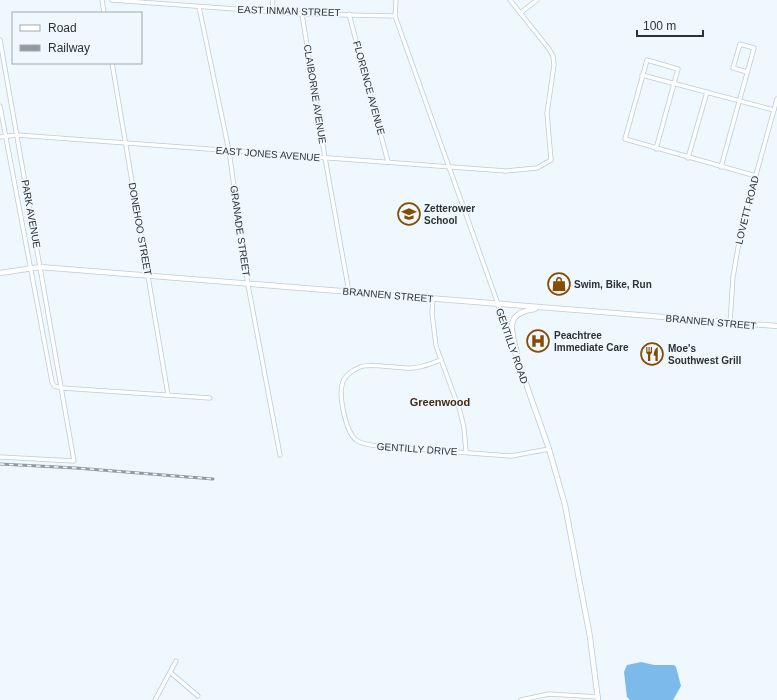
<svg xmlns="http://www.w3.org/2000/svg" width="777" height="700" viewBox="0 0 777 700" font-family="Helvetica,sans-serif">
	<rect width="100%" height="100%" fill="#eff7ff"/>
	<!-- water -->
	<polygon fill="#7bbaea" points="641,662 654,665 674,665 676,667 681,686 673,700 630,700 627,697 624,672 627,665"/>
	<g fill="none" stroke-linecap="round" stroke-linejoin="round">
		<!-- minor casing -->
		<g stroke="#bdcbd7" stroke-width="5">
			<g id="minor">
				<polyline points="102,0 104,13"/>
				<polyline points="112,0 302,14 395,16"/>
				<polyline points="396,0 395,16 498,304"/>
				<polyline points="199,7 229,151 248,285 280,455"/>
				<polyline points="272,12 273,0"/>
				<polyline points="520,13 537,0"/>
				<polyline points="302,14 325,158 349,292"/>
				<polyline points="349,14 388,162"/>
				<polyline points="0,40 74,461 0,457"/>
				<polyline points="112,63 168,395"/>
				<polyline points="642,75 774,110"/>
				<polyline points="0,106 52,382 54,386 62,388 210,398"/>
				<polyline points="0,137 17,135 506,171 537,168 551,160 547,113 554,65 553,56 549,49 510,0"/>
				<polyline points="656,149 678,69 647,60 625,139 756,176"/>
				<polyline points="688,158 707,92"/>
				<polyline points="721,167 754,48 740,44 733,68 747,72"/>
				<polyline points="433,299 432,313 436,346 460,411 464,428 466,452"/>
				<polyline points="730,323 733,277 742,225 777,99"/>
				<path d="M441,360C430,364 418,369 406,368C394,368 370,363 360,367C352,370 343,377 342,385C339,398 346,432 356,440C362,444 370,445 377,446L511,456L549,449"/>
				<polyline points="171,673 198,696"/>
				<polyline points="155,700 176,661"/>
				<polyline points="521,700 549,694 598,697"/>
			</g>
		</g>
		<!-- tertiary casing -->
		<g stroke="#bdcbd7" stroke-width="6">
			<g id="tertiary">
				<polyline points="0,273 40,267 777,326"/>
				<polyline points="498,304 549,449 565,505 590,637 598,700"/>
				<path d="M517,353C511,330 504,313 535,309"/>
			</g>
		</g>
		<!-- minor -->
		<use href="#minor" stroke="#fff" stroke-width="3.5"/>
		<!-- tertiary -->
		<use href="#tertiary" stroke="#fff" stroke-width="4.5"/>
		<!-- rail casing -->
		<g stroke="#9299a0" stroke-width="3">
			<polyline id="rail" points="0,464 76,468 213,479"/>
		</g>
		<!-- rail -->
		<use href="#rail" stroke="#eff7ff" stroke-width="1.5" stroke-dasharray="4.5" stroke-linecap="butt"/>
	</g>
	<!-- icons -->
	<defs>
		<g id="school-ring" transform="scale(1.15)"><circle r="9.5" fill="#eff7ff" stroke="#864c02" stroke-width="1.5"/><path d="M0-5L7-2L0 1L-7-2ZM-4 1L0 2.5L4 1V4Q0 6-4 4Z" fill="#864c02"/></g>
		<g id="shop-ring" transform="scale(1.15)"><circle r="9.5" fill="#eff7ff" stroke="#864c02" stroke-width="1.5"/><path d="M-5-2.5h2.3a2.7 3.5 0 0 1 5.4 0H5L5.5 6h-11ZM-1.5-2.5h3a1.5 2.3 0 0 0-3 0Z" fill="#864c02"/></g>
		<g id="hospital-ring" transform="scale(1.15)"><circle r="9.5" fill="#eff7ff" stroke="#864c02" stroke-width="1.5"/><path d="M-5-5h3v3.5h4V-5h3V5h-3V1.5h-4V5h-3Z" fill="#864c02"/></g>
		<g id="restaurant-ring" transform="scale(1.15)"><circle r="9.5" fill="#eff7ff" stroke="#864c02" stroke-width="1.5"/><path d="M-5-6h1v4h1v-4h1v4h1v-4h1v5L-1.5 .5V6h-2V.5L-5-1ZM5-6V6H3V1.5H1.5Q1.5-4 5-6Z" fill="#864c02"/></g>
	</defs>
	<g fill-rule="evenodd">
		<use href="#school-ring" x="409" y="214"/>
		<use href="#shop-ring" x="559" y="284"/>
		<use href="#hospital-ring" x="538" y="341"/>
		<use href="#restaurant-ring" x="652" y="354"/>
	</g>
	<g text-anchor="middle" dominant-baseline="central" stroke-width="3.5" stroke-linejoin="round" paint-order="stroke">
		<!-- street labels -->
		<g font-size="10" fill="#2d3237" stroke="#eff7ff">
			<text transform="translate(289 11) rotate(2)">EAST INMAN STREET</text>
			<text transform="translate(369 88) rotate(75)">FLORENCE AVENUE</text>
			<text transform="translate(315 94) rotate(81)">CLAIBORNE AVENUE</text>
			<text transform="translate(268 154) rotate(4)">EAST JONES AVENUE</text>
			<text transform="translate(747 210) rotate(-76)">LOVETT ROAD</text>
			<text transform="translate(31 214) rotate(80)">PARK AVENUE</text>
			<text transform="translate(140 229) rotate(80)">DONEHOO STREET</text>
			<text transform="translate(240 231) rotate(82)">GRANADE STREET</text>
			<text transform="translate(388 295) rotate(5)">BRANNEN STREET</text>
			<text transform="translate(711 322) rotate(5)">BRANNEN STREET</text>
			<text transform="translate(512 346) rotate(71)">GENTILLY ROAD</text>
			<text transform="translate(417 449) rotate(4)">GENTILLY DRIVE</text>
		</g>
		<!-- poi labels -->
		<g font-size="10" font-weight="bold" fill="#2d3237" stroke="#eff7ff" text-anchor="start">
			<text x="424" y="208">Zetterower<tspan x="424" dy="12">School</tspan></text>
			<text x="574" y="284">Swim, Bike, Run</text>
			<text x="554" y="335">Peachtree<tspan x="554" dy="12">Immediate Care</tspan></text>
			<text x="668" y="348">Moe's<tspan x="668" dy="12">Southwest Grill</tspan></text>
		</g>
		<!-- neighbourhood labels -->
		<g font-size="11" font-weight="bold" fill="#482b0e" stroke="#eff7ff">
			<text x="440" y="402">Greenwood</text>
		</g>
	</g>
	<!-- legend -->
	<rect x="12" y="12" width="130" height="52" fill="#eff7ff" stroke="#a1a8af"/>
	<rect x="20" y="25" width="20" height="6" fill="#ffffff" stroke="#a1a8af"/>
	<text x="48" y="32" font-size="12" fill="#2d3237">Road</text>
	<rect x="20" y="45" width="20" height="6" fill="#9299a0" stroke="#a1a8af"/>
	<text x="48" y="52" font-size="12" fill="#2d3237">Railway</text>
	<!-- scale -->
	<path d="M637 30v6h66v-6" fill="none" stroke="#2d3237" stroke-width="2"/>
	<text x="643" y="30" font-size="12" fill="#2d3237" stroke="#eff7ff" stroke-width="3" paint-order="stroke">100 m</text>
</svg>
